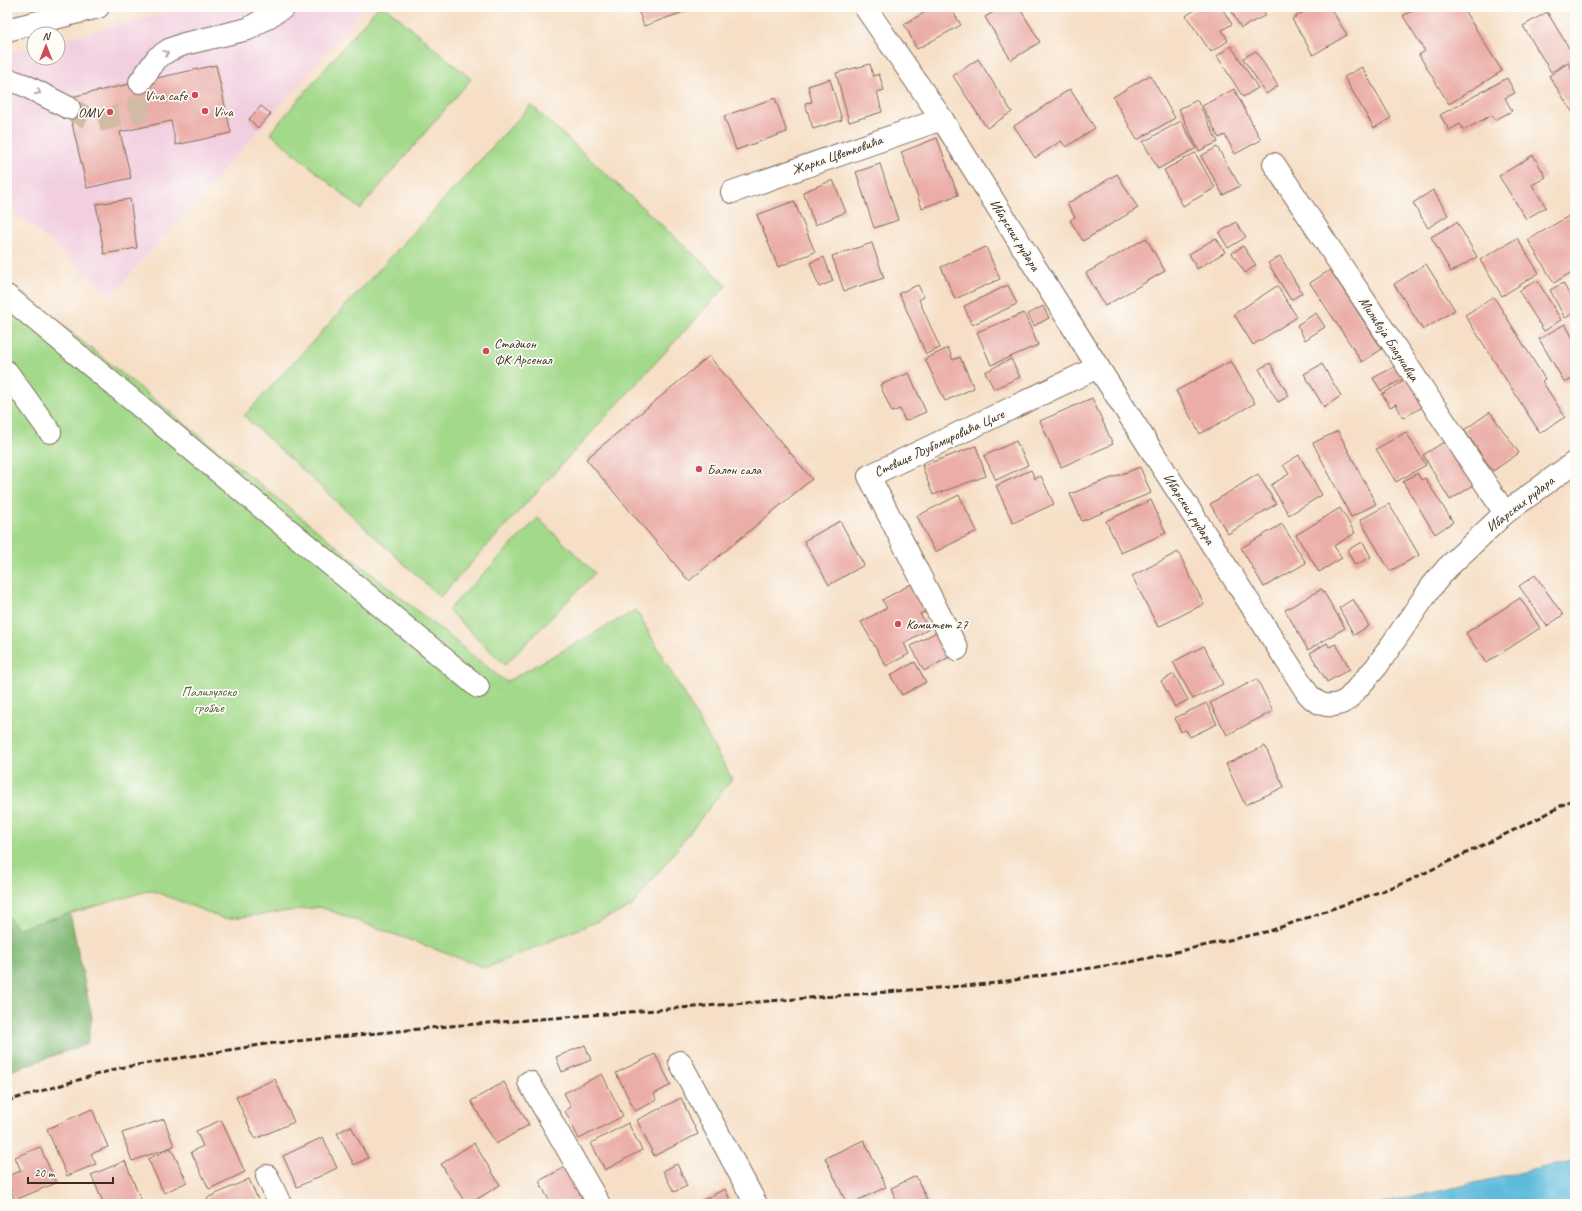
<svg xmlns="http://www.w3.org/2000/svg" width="1582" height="1211" viewBox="0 0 1582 1211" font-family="Caveat,sans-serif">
	<rect width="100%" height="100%" fill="#fdfcf7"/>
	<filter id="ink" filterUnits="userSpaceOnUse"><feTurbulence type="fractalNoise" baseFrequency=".025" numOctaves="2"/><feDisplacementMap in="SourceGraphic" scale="8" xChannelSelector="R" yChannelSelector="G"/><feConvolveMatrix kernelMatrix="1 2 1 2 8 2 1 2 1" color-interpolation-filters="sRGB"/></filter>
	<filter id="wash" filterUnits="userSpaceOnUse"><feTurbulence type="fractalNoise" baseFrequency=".012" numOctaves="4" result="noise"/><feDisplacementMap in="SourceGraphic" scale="16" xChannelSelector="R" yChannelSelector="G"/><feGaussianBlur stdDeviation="0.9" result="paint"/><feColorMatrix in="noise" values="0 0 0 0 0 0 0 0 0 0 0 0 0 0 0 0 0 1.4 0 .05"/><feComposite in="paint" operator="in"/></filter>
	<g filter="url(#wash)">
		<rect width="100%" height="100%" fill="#f6dfc6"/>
		<!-- built -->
		<polygon fill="#f2cfe0" points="190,7 365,7 262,127 112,295 7,205 7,53 34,46 34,58 58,58 58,40"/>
		<!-- green -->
		<g fill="#a3d98a" stroke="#6f8254">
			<polygon points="378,7 386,7 471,79 360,209 270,133"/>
			<polygon points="531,105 727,285 440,597 244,416"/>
			<polygon points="7,281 506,682 636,610 732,779 631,907 486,968 320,907 225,919 151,890 17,929 7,915"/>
			<polygon points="538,518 595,573 505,665 448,610"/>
		</g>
		<!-- forest -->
		<polygon fill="#82b976" stroke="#5e724a" points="70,913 92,1018 87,1044 7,1072 7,915 17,929"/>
		<!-- water -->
		<polygon fill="#5ebbdc" stroke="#4c727d" points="1575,1159 1575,1204 1382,1204 1572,1161"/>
		<g id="blocks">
			<!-- building -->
			<g fill="#ebada8">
				<polygon points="637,7 697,7 644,26"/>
				<polygon points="921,7 950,7 961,25 917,49 904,24 924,13"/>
				<polygon points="1002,7 1019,7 1040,42 1011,60 985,17"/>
				<polygon points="1199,7 1221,7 1232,24 1222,30 1228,41 1211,52 1186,16"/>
				<polygon points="1229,7 1261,7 1266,15 1241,28"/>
				<polygon points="1312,7 1330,7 1347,35 1313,55 1292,19"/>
				<polygon points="1417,7 1462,7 1502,71 1449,104 1419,55 1425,51 1403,16"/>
				<polygon points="1547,12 1575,58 1551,72 1523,26"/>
				<polygon points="1231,46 1258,88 1243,97 1217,56"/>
				<polygon points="1256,51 1278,86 1266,94 1243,58"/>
				<polygon points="978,59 1012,112 987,128 953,76"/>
				<polygon points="1568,63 1575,74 1575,112 1573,113 1549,76"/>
				<polygon points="870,64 873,76 879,74 884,90 877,92 882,112 849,122 836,73"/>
				<polygon points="216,65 231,133 176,145 171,121 120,132 131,178 87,188 66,98"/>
				<polygon points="1362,67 1391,118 1374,128 1344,77"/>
				<polygon points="1150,75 1175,118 1137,140 1113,97"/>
				<polygon points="1507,78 1515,93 1505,98 1512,111 1495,120 1492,115 1464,130 1460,124 1449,130 1440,115"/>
				<polygon points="830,79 842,120 813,129 805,103 812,102 808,86"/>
				<polygon points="1070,89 1095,128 1066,147 1061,141 1035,158 1014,126"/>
				<polygon points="1234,89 1261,140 1235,154 1225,135 1219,138 1202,106"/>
				<polygon points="775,98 787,132 736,150 724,116"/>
				<polygon points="1197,100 1218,142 1199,151 1179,109"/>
				<polygon points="261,106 271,114 258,128 249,119"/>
				<polygon points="1181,121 1196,148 1158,169 1143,142"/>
				<polygon points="937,138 958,195 922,208 901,152"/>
				<polygon points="1217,147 1240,186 1223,195 1201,156"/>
				<polygon points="1195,153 1215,188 1183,206 1164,170"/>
				<polygon points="1533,155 1546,177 1532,185 1546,207 1526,219 1499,176"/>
				<polygon points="880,164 898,220 874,228 856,172"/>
				<polygon points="1117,174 1138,208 1083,241 1070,220 1075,217 1067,204"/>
				<polygon points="833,180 846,212 815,225 803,192"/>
				<polygon points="1433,190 1448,215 1428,228 1413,203"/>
				<polygon points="130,199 137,248 104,254 96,204"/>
				<polygon points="794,201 815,252 778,267 757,215"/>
				<polygon points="1572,214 1575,219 1575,258 1573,259 1575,263 1575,270 1554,283 1528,240"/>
				<polygon points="1236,222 1246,237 1228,248 1219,233"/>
				<polygon points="1457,222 1477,257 1451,272 1431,237"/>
				<polygon points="1146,238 1165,271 1105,306 1086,273"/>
				<polygon points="1216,238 1225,252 1197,269 1189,254"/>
				<polygon points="1517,238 1539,273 1502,296 1480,260"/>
				<polygon points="872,243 884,278 844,291 832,256"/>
				<polygon points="1243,246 1256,265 1245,273 1232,253"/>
				<polygon points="986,247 1000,279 955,299 941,267"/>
				<polygon points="1280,256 1302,293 1291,300 1268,263"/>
				<polygon points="824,257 833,281 819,287 810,263"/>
				<polygon points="1426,264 1455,310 1423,330 1394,284"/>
				<polygon points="1330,270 1382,349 1362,362 1310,283"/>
				<polygon points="1537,280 1561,320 1544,331 1519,291"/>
				<polygon points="1563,283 1569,294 1575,291 1575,313 1565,318 1550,290"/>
				<polygon points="918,285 924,297 919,300 940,348 926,354 899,293"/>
				<polygon points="1008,285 1017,304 972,325 964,306"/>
				<polygon points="1277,286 1297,317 1253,345 1234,314"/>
				<polygon points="1494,297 1545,379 1542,381 1565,417 1540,433 1465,315"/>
				<polygon points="1043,306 1049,318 1034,326 1028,314"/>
				<polygon points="1024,313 1038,345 991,365 977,332"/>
				<polygon points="1316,313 1325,327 1305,340 1297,325"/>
				<polygon points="1565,324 1575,342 1575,377 1565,383 1539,339"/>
				<polygon points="948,348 953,360 960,357 974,388 945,401 925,359"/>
				<polygon points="709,356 812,479 689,581 586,459"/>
				<polygon points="1011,359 1020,377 994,389 985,372"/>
				<polygon points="1231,361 1255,403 1200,434 1176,391"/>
				<polygon points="1270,363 1289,396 1278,402 1259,369"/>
				<polygon points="1322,364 1341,396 1324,407 1304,374"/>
				<polygon points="1398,365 1405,378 1381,391 1373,378"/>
				<polygon points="909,373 926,412 905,421 900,409 892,412 880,385"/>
				<polygon points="1408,379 1424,406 1403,418 1396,404 1390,407 1382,394"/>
				<polygon points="1092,398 1113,444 1061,467 1040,421"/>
				<polygon points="1490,412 1519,453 1493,471 1464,430"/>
				<polygon points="1338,431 1376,504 1351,517 1313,443"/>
				<polygon points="1406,432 1426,465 1396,482 1376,449"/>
				<polygon points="1447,440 1474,485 1450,500 1423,455"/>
				<polygon points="1016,441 1028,465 996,480 984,456"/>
				<polygon points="976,446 986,476 933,495 922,466"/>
				<polygon points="1299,455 1322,495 1289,515 1271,485 1289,474 1283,465"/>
				<polygon points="1140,467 1151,493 1082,521 1070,494"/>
				<polygon points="1031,470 1035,479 1041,476 1054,504 1013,523 996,486"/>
				<polygon points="1417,473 1421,480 1425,478 1453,522 1435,534 1403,482"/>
				<polygon points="1258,474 1276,504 1228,534 1210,504"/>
				<polygon points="959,495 977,531 935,552 917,516"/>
				<polygon points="1151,500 1166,533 1121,553 1106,521"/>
				<polygon points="1389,504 1419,555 1390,571 1360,520"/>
				<polygon points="1340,508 1355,533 1334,546 1342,558 1319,572 1296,535"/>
				<polygon points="840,521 864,565 829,585 804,541"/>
				<polygon points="1282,524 1306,563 1264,587 1241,548"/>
				<polygon points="1363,542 1371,557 1355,565 1347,550"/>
				<polygon points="1178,552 1204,604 1158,627 1132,576"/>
				<polygon points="1535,575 1563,615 1547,626 1519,586"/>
				<polygon points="913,583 928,611 920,614 929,629 904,643 909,654 886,666 861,622 887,608 882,600"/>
				<polygon points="1322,589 1345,628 1308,650 1285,610"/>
				<polygon points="1520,598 1540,628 1486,663 1466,633"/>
				<polygon points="1353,599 1369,626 1354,635 1339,608"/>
				<polygon points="938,631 951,656 924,671 911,646"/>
				<polygon points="1327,643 1329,647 1336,644 1350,669 1327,682 1310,653"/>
				<polygon points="1204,646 1223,684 1193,699 1173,662"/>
				<polygon points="915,662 926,682 902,695 890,675"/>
				<polygon points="1174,674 1188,700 1175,707 1161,681"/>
				<polygon points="1257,679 1273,711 1227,735 1210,703"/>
				<polygon points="1206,703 1217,724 1190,737 1186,730 1181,732 1175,718"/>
				<polygon points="1265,746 1284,787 1245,805 1226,764"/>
				<polygon points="585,1045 591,1060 562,1072 556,1057"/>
				<polygon points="655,1054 671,1085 654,1094 657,1100 635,1111 616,1073"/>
				<polygon points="602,1074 623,1116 579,1139 565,1111 571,1107 564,1093"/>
				<polygon points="275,1079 294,1122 255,1139 236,1097"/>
				<polygon points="504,1082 529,1125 496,1144 471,1101"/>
				<polygon points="681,1098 698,1134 654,1156 637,1120"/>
				<polygon points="92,1109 108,1147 91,1154 96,1164 67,1176 47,1129"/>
				<polygon points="164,1119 174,1146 132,1161 122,1133"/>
				<polygon points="221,1120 245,1172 209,1189 191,1152 203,1146 196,1131"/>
				<polygon points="628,1123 642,1150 605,1170 591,1143"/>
				<polygon points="351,1126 368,1158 354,1165 337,1133"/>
				<polygon points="323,1137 337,1168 297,1187 283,1156"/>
				<polygon points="864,1140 886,1187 850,1204 847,1204 825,1158"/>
				<polygon points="474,1143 500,1185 469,1204 466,1204 441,1164"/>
				<polygon points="40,1147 56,1183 15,1200 7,1182 7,1176 21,1171 15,1157"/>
				<polygon points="171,1148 187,1182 164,1193 148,1159"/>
				<polygon points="125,1161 141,1200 133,1204 104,1204 91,1175"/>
				<polygon points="677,1164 687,1186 674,1192 663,1171"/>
				<polygon points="569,1165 590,1204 551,1204 539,1181"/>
				<polygon points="916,1176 929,1204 898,1204 891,1188"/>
				<polygon points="249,1179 260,1204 209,1204 207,1198"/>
				<polygon points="725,1189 732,1204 694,1204"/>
			</g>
		</g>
	</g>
	<g filter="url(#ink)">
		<use href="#blocks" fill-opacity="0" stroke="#7c6959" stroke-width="1"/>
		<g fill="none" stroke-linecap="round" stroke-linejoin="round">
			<!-- minor-tunnel -->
			<polyline stroke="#d1bba4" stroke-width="22" stroke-dasharray="22 11" stroke-linecap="butt" points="69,108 95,122 138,111 140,82"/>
			<!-- minor casing -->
			<g stroke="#7c6959" stroke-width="24">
				<g id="minor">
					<path d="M865,7L942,119L1098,367L1308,694C1319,707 1334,709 1348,699L1377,666L1432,586L1447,568L1505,513L1575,462"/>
					<polyline points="7,79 24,85 69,108"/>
					<polyline points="140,82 157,58 169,50 184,44 248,29 284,7"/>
					<polyline points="1274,164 1505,513"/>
					<polyline points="732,192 942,119"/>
					<polyline points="7,296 478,687"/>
					<polyline points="7,372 50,432"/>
					<polyline points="957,649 869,476 1098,367"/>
					<polyline points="680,1062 756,1204"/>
					<polyline points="529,1082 599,1204"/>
					<polyline points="267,1176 280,1204"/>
				</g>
			</g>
			<!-- major casing -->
			<g stroke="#7c6959" stroke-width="24">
				<polyline id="major" points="7,30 98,7"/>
			</g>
			<!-- minor -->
			<use href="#minor" stroke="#fff" stroke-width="22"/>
			<!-- major -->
			<use href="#major" stroke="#fff" stroke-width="22"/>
			<!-- rail -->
			<polyline stroke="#3b2a1e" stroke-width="3" stroke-dasharray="6 3" stroke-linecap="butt" points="7,1101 119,1068 266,1044 450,1026 988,984 1130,962 1270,931 1404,883 1541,817 1575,798"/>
		</g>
		<!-- one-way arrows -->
		<defs><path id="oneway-chevron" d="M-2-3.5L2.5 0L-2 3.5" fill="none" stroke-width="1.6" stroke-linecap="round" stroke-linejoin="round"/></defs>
		<g stroke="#a79f9a">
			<use href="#oneway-chevron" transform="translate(166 53) rotate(-31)"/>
			<use href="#oneway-chevron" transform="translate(38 92) rotate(28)"/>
		</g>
	</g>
	<!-- markers -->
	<g fill="#d1495b" stroke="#fdfcf7" stroke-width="1.5">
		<circle cx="195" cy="95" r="4"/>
		<circle cx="205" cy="111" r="4"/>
		<circle cx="110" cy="112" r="4"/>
		<circle cx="486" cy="351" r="4"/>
		<circle cx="699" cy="469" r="4"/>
		<circle cx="898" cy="624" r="4"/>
	</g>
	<g text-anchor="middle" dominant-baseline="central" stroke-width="3.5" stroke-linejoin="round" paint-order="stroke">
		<!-- poi labels -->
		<g font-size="14" fill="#3b2a1e" stroke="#fdfcf7" text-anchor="start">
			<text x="187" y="95" text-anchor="end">Viva cafe</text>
			<text x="213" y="111">Viva</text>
			<text x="102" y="112" text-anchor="end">OMV</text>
			<text x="494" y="343">Стадион<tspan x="494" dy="16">ФК Арсенал</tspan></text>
			<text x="707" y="469">Балон сала</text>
			<text x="906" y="624">Комитет 27</text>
		</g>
		<!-- street labels -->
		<g font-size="14" fill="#3b2a1e" stroke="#fdfcf7">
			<text transform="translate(837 155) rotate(-19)">Жарка Цветковића</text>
			<text transform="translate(1015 235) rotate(58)">Ибарских рудара</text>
			<text transform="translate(1389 339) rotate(57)">Миливоја Блазнавца</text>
			<text transform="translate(939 443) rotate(-25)">Стевице Љубомировића Циге</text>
			<text transform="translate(1520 504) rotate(-38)">Ибарских рудара</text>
			<text transform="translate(1189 509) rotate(57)">Ибарских рудара</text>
		</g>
		<!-- park labels -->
		<g font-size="14" fill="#5a5f3e" stroke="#fdfcf7">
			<text x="209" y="691">Палилулско<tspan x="209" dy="16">гробље</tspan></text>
		</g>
	</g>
	<!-- margin -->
	<rect width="1582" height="1211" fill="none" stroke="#fdfcf7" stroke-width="24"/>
	<!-- north arrow -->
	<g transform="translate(46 46)"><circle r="19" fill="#fdfcf7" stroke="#afa8a0"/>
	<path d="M0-3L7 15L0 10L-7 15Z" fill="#d1495b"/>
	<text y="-6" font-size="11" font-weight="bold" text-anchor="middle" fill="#3b2a1e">N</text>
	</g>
	<!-- scale -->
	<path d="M28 1177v6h85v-6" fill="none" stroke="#3b2a1e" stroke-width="2"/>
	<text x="34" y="1177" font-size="12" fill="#3b2a1e" stroke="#fdfcf7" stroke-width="3" paint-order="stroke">20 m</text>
</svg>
